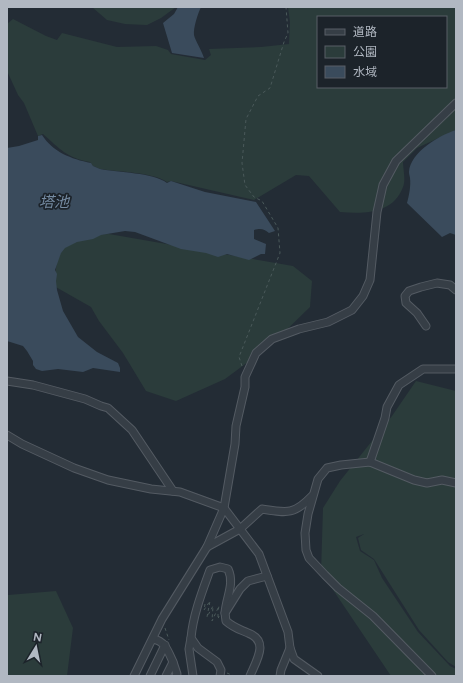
<svg xmlns="http://www.w3.org/2000/svg" width="463" height="683" viewBox="0 0 463 683" font-family="Figtree,'Noto Sans JP',sans-serif">
	<rect width="100%" height="100%" fill="#232c35"/>
	<!-- green -->
	<g fill="#2b3c3b" fill-rule="evenodd">
		<polygon points="92,7 176,7 161,18 147,25 125,24 107,20"/>
		<path d="M288,7H456V130L417,148L403,162C403,169 406,180 403,187C393,214 364,214 340,212L309,176L296,175L254,200L171,181L167,182C153,172 118,172 100,169L93,166L90,162C67,158 60,149 43,134L38,136L24,103L18,95L7,71V24L13,19L46,36L57,40L62,33L117,47L156,46L168,50L171,54L205,60L211,55L209,49L261,47L289,44L290,22ZM318,17H446V87H318Z"/>
		<polygon points="109,234 293,266 312,281 310,307 272,344 225,379 176,401 146,391 123,353 99,321 91,307 54,286 58,251 80,235"/>
		<polygon points="416,381 456,391 456,667 448,662 419,630 374,559 361,550 358,538 364,534 356,537 360,551 374,560 382,578 418,632 450,666 456,669 456,676 391,676 321,572 323,508 340,481 392,416"/>
		<polygon points="7,585 8,595 56,591 73,628 67,676 7,676"/>
	</g>
	<!-- water -->
	<g fill="#3a4b5c">
		<path d="M178,7H201C198,13 193,28 194,35C195,40 202,51 204,58L172,53L163,23L174,14Z"/>
		<path d="M456,130V235L450,233L442,237L407,203C409,196 411,186 410,178C410,177 409,174 409,172C410,152 440,135 456,130Z"/>
		<path d="M42,135C53,152 71,159 91,163L93,166L100,169C119,173 152,172 167,183L171,181L205,192L256,202L275,231L269,233C264,229 261,228 254,230V239L266,244L265,254H261L249,260L227,254L218,257L206,253L181,249L135,232L125,231L101,235L93,239L77,242L65,248L61,253L55,270L57,274L56,281L57,290L63,311L78,337L97,352L118,363L120,368V372L93,368L83,372L58,369L42,371L36,369L33,365V361L27,351L23,346L7,341V148L19,146L38,140V136Z"/>
	</g>
	<g fill="none" stroke-linecap="round" stroke-linejoin="round">
		<!-- minor casing -->
		<g stroke="#545b63" stroke-width="9">
			<g id="minor">
				<polyline points="426,326 417,313 406,303 405,296 409,291 421,287 437,283 450,285 456,290"/>
				<polyline points="7,381 33,385 85,399 101,406 108,408 132,430 173,491"/>
				<polyline points="7,435 22,444 74,468 108,480 151,489 180,492 224,508 259,554 288,632 290,648 294,659 318,676"/>
				<polyline points="370,462 385,418 387,407 399,385 423,369 456,369"/>
				<path d="M207,547L240,529L262,509C287,513 294,515 312,496"/>
				<polyline points="191,638 189,649 193,676"/>
				<path d="M153,639C165,641 168,651 173,662L166,676"/>
				<polyline points="173,662 177,674 176,676"/>
				<polyline points="134,676 162,619 207,547 224,508 235,444 236,426 245,387 245,377 256,353 272,339 299,329 328,322 352,310 363,296 370,280 377,212 383,185 396,161 456,103"/>
				<polyline points="150,676 165,645"/>
				<path d="M220,676L221,670L217,662L198,648L191,638C193,615 202,592 210,570L220,567L228,569C235,584 226,597 225,613"/>
				<path d="M250,676C256,661 270,641 248,633C239,629 234,628 226,621L225,613L240,589L248,581L267,576"/>
				<polyline points="280,676 281,670 290,648"/>
				<polyline points="432,676 373,616 338,588 325,575 309,558 306,550 305,533 308,514 318,479 327,468 341,465 370,462 414,480 427,483 442,480 456,483"/>
			</g>
		</g>
		<!-- path -->
		<g stroke="#4a595a" stroke-width="1" stroke-dasharray="3 3" stroke-linecap="butt">
			<polyline points="242,366 239,357 280,253 278,228 262,201 254,197 245,185 242,163 246,119 258,96 270,88 284,42 288,33 286,7"/>
			<polyline points="205,604 204,610 210,601 207,617 213,606 212,621 219,606 218,611"/>
			<polyline points="218,614 218,619 219,616"/>
			<polyline points="165,628 169,640"/>
			<polyline points="227,673 234,676"/>
		</g>
		<!-- minor -->
		<use href="#minor" stroke="#363e46" stroke-width="7"/>
	</g>
	<g text-anchor="middle" dominant-baseline="central" stroke-width="3.5" stroke-linejoin="round" paint-order="stroke">
		<!-- water labels -->
		<g font-size="15" font-style="italic" fill="#758ba2" stroke="#1c232a">
			<text x="54" y="202">塔池</text>
		</g>
	</g>
	<!-- border -->
	<rect width="463" height="683" fill="none" stroke="#b1b8c2" stroke-width="16"/>
	<!-- legend -->
	<rect x="317" y="16" width="130" height="72" fill="#1c232a" stroke="#585f67"/>
	<rect x="325" y="29" width="20" height="6" fill="#363e46" stroke="#585f67"/>
	<text x="353" y="36" font-size="12" fill="#b1b8c2">道路</text>
	<rect x="325" y="46" width="20" height="12" fill="#2b3c3b" stroke="#585f67"/>
	<text x="353" y="56" font-size="12" fill="#b1b8c2">公園</text>
	<rect x="325" y="66" width="20" height="12" fill="#3a4b5c" stroke="#585f67"/>
	<text x="353" y="76" font-size="12" fill="#b1b8c2">水域</text>
	<!-- north arrow -->
	<g transform="translate(36 647) rotate(10)" stroke="#1c232a" stroke-width="3" paint-order="stroke">
	<path d="M0-3L7 15L0 10L-7 15Z" fill="#b1b8c2"/>
	<text y="-6" font-size="11" font-weight="bold" text-anchor="middle" fill="#b1b8c2">N</text>
	</g>
</svg>
